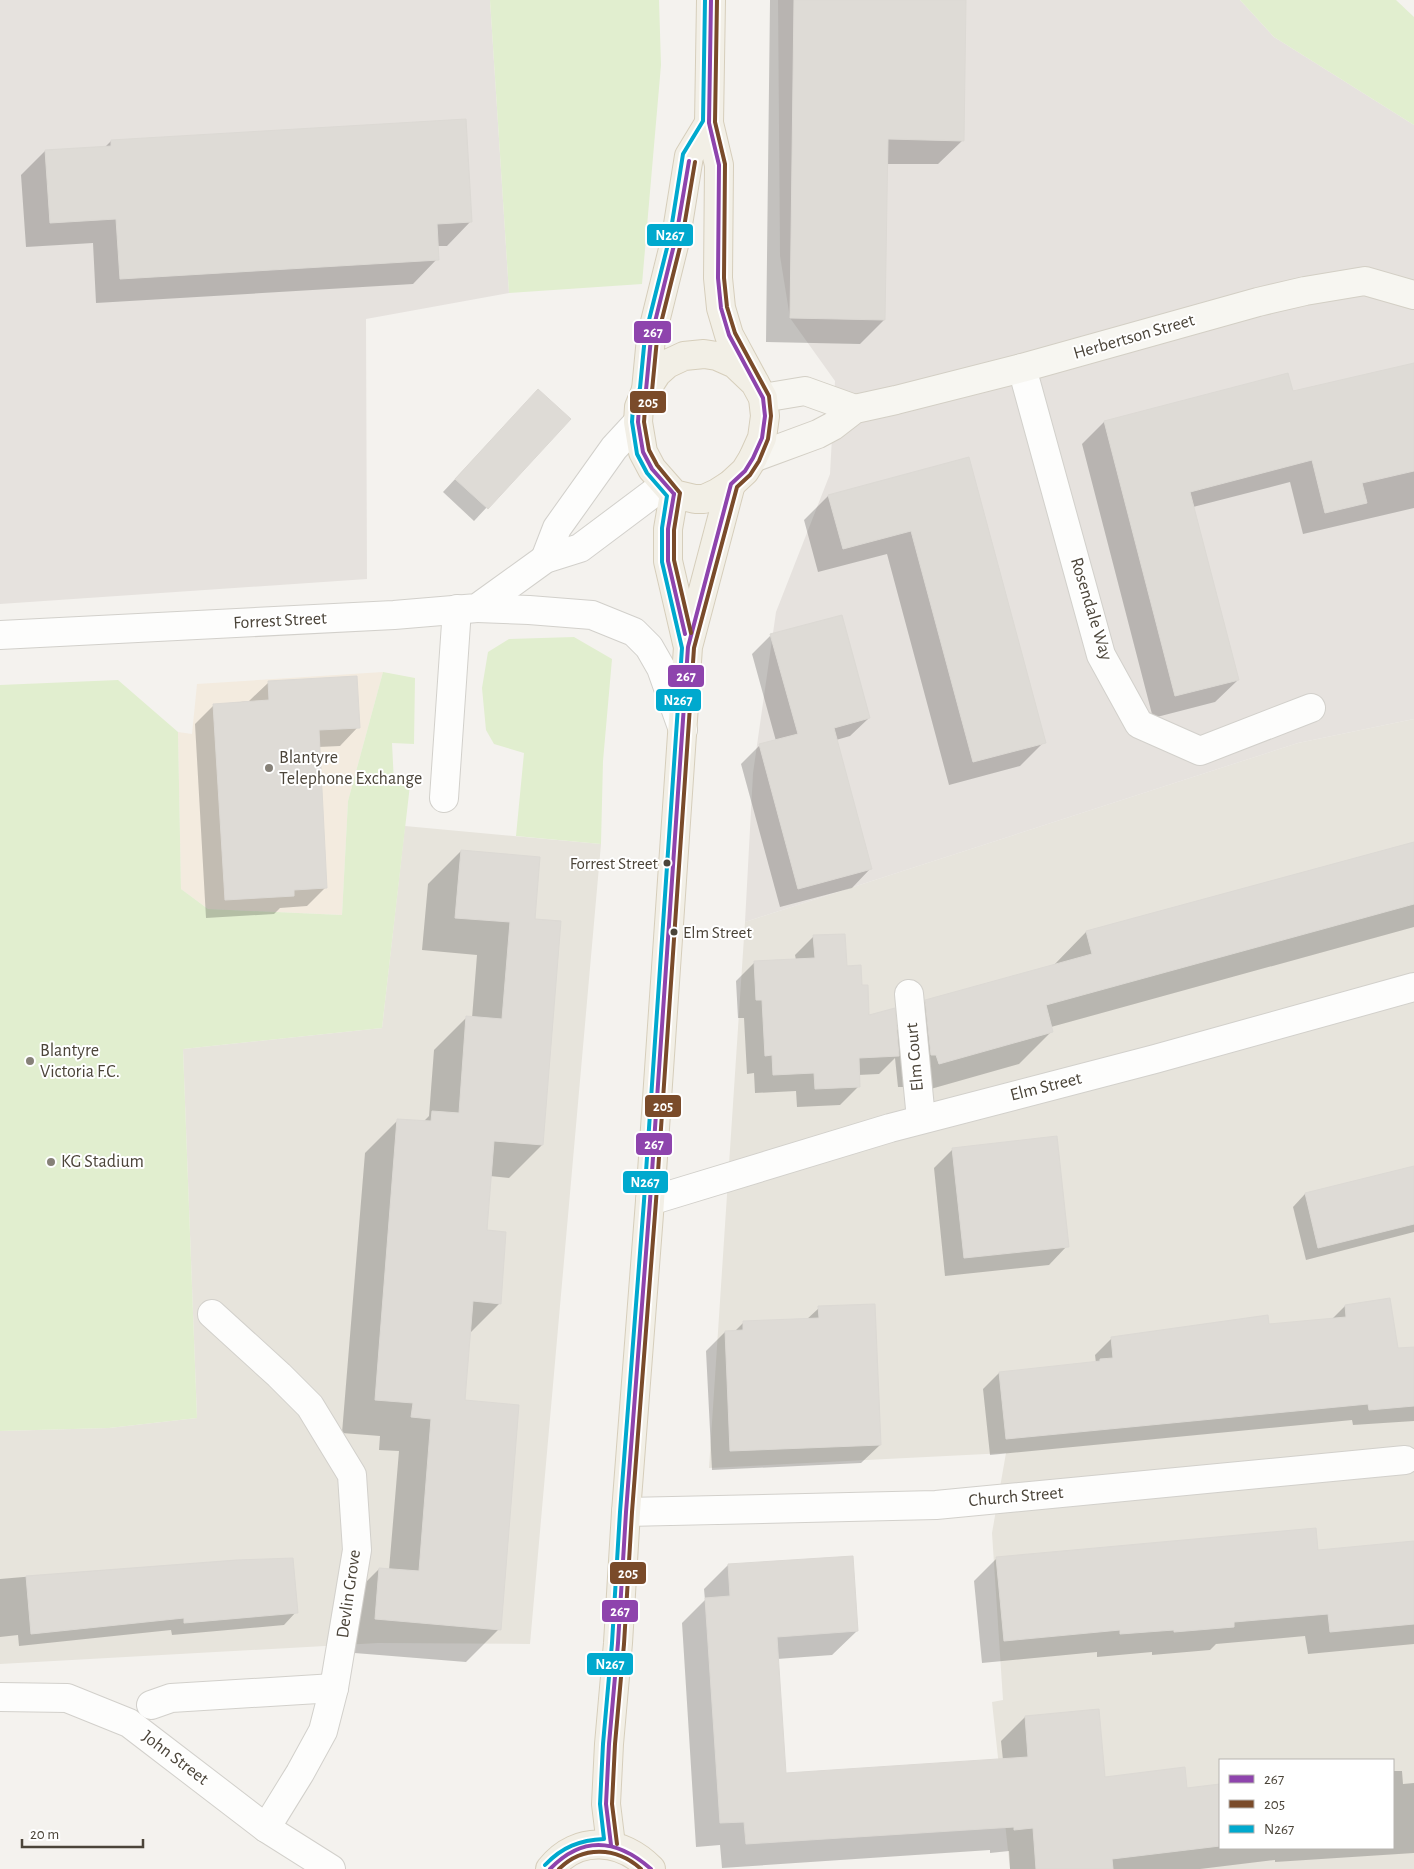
<svg xmlns="http://www.w3.org/2000/svg" width="1414" height="1869" viewBox="0 0 1414 1869" font-family="'Alegreya Sans',sans-serif">
	<rect width="100%" height="100%" fill="#f4f2ee"/>
	<!-- residential -->
	<g fill="#e7e4dc" fill-rule="evenodd">
		<path d="M1414,719V1869H1010L992,1702L1003,1700L992,1533L1006,1453L709,1468L745,922L1298,743ZM1220,1760H1393V1848H1220Z"/>
		<polygon points="405,826 601,844 530,1644 378,1643 0,1664 0,1431 109,1428 197,1418 183,1049 382,1028"/>
	</g>
	<!-- commercial -->
	<polygon fill="#f3ebdf" points="383,672 348,801 342,915 208,909 181,889 178,732 192,734 197,684"/>
	<!-- industrial -->
	<g fill="#e6e2de">
		<polygon points="0,0 490,0 509,293 366,319 367,579 0,604"/>
		<polygon points="778,0 1240,0 1274,37 1414,125 1414,719 1298,743 745,922 753,773 776,612 830,474 835,381 790,318 780,256"/>
	</g>
	<!-- green -->
	<g fill="#e1eecf">
		<polygon points="490,0 659,0 661,65 642,284 509,293"/>
		<polygon points="1240,0 1396,0 1414,17 1414,125 1274,37"/>
		<polygon points="574,637 612,659 603,761 601,844 516,836 524,753 494,744 486,730 482,688 488,652 509,639"/>
		<polygon points="383,672 415,678 414,744 392,743 394,783 410,785 382,1028 183,1049 197,1418 109,1428 0,1431 0,685 118,680 178,732 181,889 208,909 342,915 348,801"/>
	</g>
	<!-- shadow -->
	<g fill="#0003">
		<polygon points="770,0 965,0 963,140 938,164 886,164 884,320 860,344 766,342"/>
		<polygon points="111,141 471,221 447,246 437,246 437,259 413,284 96,303 93,243 26,247 21,175 45,151 105,147"/>
		<polygon points="1414,371 1414,508 1303,534 1290,482 1193,507 1238,680 1215,702 1153,718 1082,444 1104,422 1287,374 1292,393"/>
		<polygon points="526,403 569,419 474,521 443,492"/>
		<polygon points="968,459 1044,742 1020,766 949,785 887,554 818,572 804,520 828,496"/>
		<polygon points="771,635 869,718 850,736 836,740 870,869 852,888 780,907 741,764 760,745 776,741 752,654"/>
		<polygon points="268,683 358,727 340,746 318,747 326,887 307,906 280,908 274,914 206,918 195,724 214,705 249,701"/>
		<polygon points="1414,843 1414,927 1051,1027 1052,1031 1019,1064 906,1096 904,1087 898,1087 895,1058 879,1074 858,1075 859,1086 840,1105 797,1107 796,1091 755,1093 754,1073 747,1074 744,1018 738,1018 736,981 755,962 796,960 795,955 814,936 846,968 861,986 868,1017 896,1031 926,1001 1053,966 1086,932"/>
		<polygon points="461,851 533,920 542,1145 509,1178 490,1176 486,1231 500,1303 469,1334 463,1402 499,1629 466,1662 342,1652 346,1602 379,1569 389,1570 399,1451 379,1450 380,1436 342,1433 365,1153 398,1120 423,1122 429,1116 434,1050 467,1017 472,1018 477,955 422,950 428,884"/>
		<polygon points="953,1149 1067,1246 1049,1265 945,1276 934,1168"/>
		<polygon points="1414,1167 1414,1232 1306,1260 1293,1207 1305,1194"/>
		<polygon points="1345,1306 1397,1350 1414,1348 1414,1421 1353,1425 1352,1420 990,1455 983,1389 999,1373 1096,1363 1095,1355 1112,1338 1331,1320"/>
		<polygon points="819,1308 880,1445 861,1463 712,1470 706,1351 725,1332 734,1332 744,1322 806,1320"/>
		<polygon points="1414,1542 1414,1644 1308,1654 1305,1636 1216,1644 1210,1650 1152,1655 1152,1652 1097,1657 1097,1652 982,1663 974,1581 997,1558 1317,1552"/>
		<polygon points="237,1561 296,1612 284,1625 172,1635 171,1630 19,1646 18,1635 0,1637 0,1579 82,1572"/>
		<polygon points="728,1565 857,1631 832,1655 777,1659 784,1774 1003,1760 1001,1741 1025,1717 1104,1778 1186,1789 1220,1785 1220,1848 1393,1848 1393,1771 1402,1771 1403,1784 1414,1783 1414,1853 1275,1862 1275,1860 1200,1869 1010,1869 1009,1851 990,1853 990,1850 722,1868 720,1845 696,1847 682,1623 705,1600 704,1589"/>
	</g>
	<!-- building -->
	<g fill="#dedbd6" stroke="#dcd9d4">
		<polygon points="794,0 966,0 964,141 888,139 885,320 790,318"/>
		<polygon points="466,119 472,222 437,224 439,260 120,279 116,219 50,223 45,150 111,146 111,140"/>
		<polygon points="1414,363 1414,471 1362,483 1367,503 1325,513 1312,460 1190,492 1239,680 1175,696 1104,421 1288,373 1293,391"/>
		<polygon points="538,389 571,419 488,509 455,479"/>
		<polygon points="969,457 1046,743 973,762 911,531 843,549 828,495"/>
		<polygon points="842,615 870,718 834,728 872,869 798,889 759,744 798,734 770,634"/>
		<polygon points="357,676 360,728 319,730 327,888 294,890 294,896 225,900 213,704 269,700 268,681"/>
		<polygon points="1414,842 1414,904 1046,1005 1053,1032 939,1064 936,1055 931,1055 925,1000 1092,954 1086,931"/>
		<polygon points="461,850 540,857 535,919 561,921 543,1145 494,1141 487,1230 506,1232 501,1304 473,1301 465,1400 519,1405 501,1630 375,1619 379,1568 419,1571 431,1419 411,1417 413,1403 375,1400 397,1119 431,1121 432,1111 459,1113 466,1016 502,1019 510,922 455,918"/>
		<polygon points="845,934 847,966 861,965 862,985 868,985 869,1015 895,1008 899,1056 859,1058 860,1087 815,1089 814,1073 773,1075 772,1055 765,1056 762,1000 756,1000 754,961 815,958 813,935"/>
		<polygon points="1057,1136 1069,1247 964,1258 952,1148"/>
		<polygon points="1414,1166 1414,1224 1318,1248 1305,1193"/>
		<polygon points="1390,1298 1398,1348 1414,1347 1414,1406 1369,1410 1368,1404 1006,1439 999,1372 1100,1361 1100,1359 1113,1358 1111,1337 1268,1315 1269,1324 1346,1317 1345,1305"/>
		<polygon points="875,1304 881,1445 730,1451 725,1331 743,1330 743,1321 819,1318 818,1306"/>
		<polygon points="1316,1528 1318,1550 1414,1541 1414,1624 1330,1632 1328,1614 1234,1622 1234,1627 1174,1632 1174,1630 1120,1634 1120,1630 1004,1641 996,1557"/>
		<polygon points="853,1556 858,1631 777,1637 786,1773 1028,1757 1025,1716 1099,1709 1105,1777 1185,1767 1187,1788 1220,1784 1220,1846 1112,1859 1113,1869 1036,1869 1033,1828 1014,1830 1014,1827 746,1844 744,1822 720,1823 705,1598 730,1596 728,1564"/>
		<polygon points="293,1558 298,1613 184,1623 184,1618 31,1634 26,1576 237,1560"/>
	</g>
	<g fill="none" stroke-linecap="round" stroke-linejoin="round">
		<!-- street casing -->
		<g stroke="#d2d0cb" stroke-width="30">
			<g id="street">
				<polyline points="1022,368 1101,655 1139,724 1200,751 1311,708"/>
				<polyline points="545,559 557,528 614,448 638,422"/>
				<polyline points="477,608 529,610 592,615 634,632 649,647 661,668 683,730"/>
				<polyline points="0,635 394,615 477,608 545,559 580,548 664,485"/>
				<polyline points="444,798 457,609"/>
				<polyline points="909,994 921,1119"/>
				<polyline points="650,1201 890,1128 1155,1059 1414,987"/>
				<polyline points="212,1314 279,1375 310,1406 352,1475 357,1550 334,1688 323,1731 300,1773 266,1828"/>
				<polyline points="626,1512 936,1505 1405,1460"/>
				<polyline points="0,1697 67,1698 129,1723 266,1828 331,1869"/>
				<polyline points="151,1705 171,1698 334,1688"/>
			</g>
		</g>
		<!-- secondary casing -->
		<g stroke="#d3cfc5" stroke-width="30">
			<g id="secondary">
				<polyline points="763,398 805,391 855,409"/>
				<polyline points="753,458 818,434 833,426 855,409 896,400 1022,368 1258,302 1305,291 1365,281 1414,295"/>
			</g>
		</g>
		<!-- primary casing -->
		<g stroke="#d6cebb" stroke-width="30">
			<g id="primary">
				<polyline points="711,0 709,123 719,165 718,278 721,308 729,335 763,398 765,416 762,438 753,458 745,471 731,484 717,493 704,499 695,499 674,494 652,469 643,452 638,422 639,407 646,390 657,373 667,364 684,356 704,354 717,356 735,364 755,383"/>
				<polyline points="646,390 651,338 676,237 689,156 709,123"/>
				<polyline points="674,494 668,529 668,561 687,643"/>
				<polyline points="611,1845 606,1804 609,1744 618,1643 626,1512 650,1201 688,647 731,484"/>
				<path d="M550,1869C578,1834 622,1839 651,1869"/>
			</g>
		</g>
		<!-- street -->
		<use href="#street" stroke="#fdfdfc" stroke-width="28"/>
		<!-- secondary -->
		<use href="#secondary" stroke="#f7f6f1" stroke-width="28"/>
		<!-- primary -->
		<use href="#primary" stroke="#f2efe6" stroke-width="28"/>
		<!-- bus-1 casing -->
		<g stroke="#fff" stroke-width="8">
			<g id="bus-1">
				<polyline points="674,494 668,529 668,561 685,634"/>
				<polyline points="674,494 652,469 643,452 638,422 639,407 646,390 651,338 676,237 689,161"/>
				<polyline points="611,1845 606,1804 609,1744 618,1643 626,1512 650,1201 688,647 731,484 745,471 753,458 762,438 765,416 763,398 729,335 721,308 718,278 719,165 709,123 711,0"/>
				<path d="M550,1869C583,1835 617,1839 651,1869"/>
			</g>
		</g>
		<!-- bus-2 casing -->
		<g stroke="#fff" stroke-width="8">
			<g id="bus-2">
				<polyline points="691,633 674,560 674,530 680,493 657,465 649,450 644,422 645,408 652,391 657,339 682,239 695,162"/>
				<polyline points="617,1844 612,1804 615,1744 624,1644 632,1512 656,1201 694,648 737,487 750,475 759,461 768,439 771,416 769,396 735,333 727,307 724,278 725,164 715,122 717,0"/>
				<path d="M559,1869C583,1845 617,1847 641,1869"/>
			</g>
		</g>
		<!-- bus-3 casing -->
		<g stroke="#fff" stroke-width="8">
			<path id="bus-3" d="M545,1865C562,1847 580,1840 604,1839L600,1804L603,1744L612,1643L620,1512L644,1201L682,648L662,562V528L667,496L647,473L637,454L632,422L633,407L640,388L645,336L670,236L683,154L703,121L705,0"/>
		</g>
		<!-- bus-1 -->
		<use href="#bus-1" stroke="#8e44ad" stroke-width="4"/>
		<!-- bus-2 -->
		<use href="#bus-2" stroke="#7a4b2a" stroke-width="4"/>
		<!-- bus-3 -->
		<use href="#bus-3" stroke="#00a9ce" stroke-width="4"/>
	</g>
	<!-- markers -->
	<g fill="#868178" stroke="#fff" stroke-width="2">
		<circle cx="269" cy="768" r="5"/>
		<circle cx="30" cy="1061" r="5"/>
		<circle cx="51" cy="1162" r="5"/>
	</g>
	<g fill="#4b4439" stroke="#fff" stroke-width="2">
		<circle cx="667" cy="863" r="4.5"/>
		<circle cx="674" cy="932" r="4.5"/>
	</g>
	<g text-anchor="middle" dominant-baseline="central" stroke-width="4" stroke-linejoin="round" paint-order="stroke">
		<!-- bus labels -->
		<g font-size="17" fill="#4b4439" stroke="#fff" text-anchor="end">
			<text x="658" y="863">Forrest Street</text>
			<text x="683" y="932" text-anchor="start">Elm Street</text>
		</g>
		<!-- street labels -->
		<g font-size="18" fill="#4b4439" stroke="#fff">
			<text transform="translate(1134 337) rotate(-16)">Herbertson Street</text>
			<text transform="translate(1091 609) rotate(73)">Rosendale Way</text>
			<text transform="translate(280 621) rotate(-3)">Forrest Street</text>
			<text transform="translate(915 1057) rotate(-95)">Elm Court</text>
			<text transform="translate(1046 1087) rotate(-14)">Elm Street</text>
			<text transform="translate(1016 1497) rotate(-5)">Church Street</text>
			<text transform="translate(349 1594) rotate(-82)">Devlin Grove</text>
			<text transform="translate(175 1758) rotate(37)">John Street</text>
		</g>
		<!-- poi labels -->
		<g font-size="18" fill="#4b4439" stroke="#fff" text-anchor="start">
			<text x="279" y="758">Blantyre<tspan x="279" dy="21">Telephone Exchange</tspan></text>
			<text x="40" y="1051">Blantyre<tspan x="40" dy="21">Victoria F.C.</tspan></text>
			<text x="61" y="1162">KG Stadium</text>
		</g>
	</g>
	<g stroke="#fff" stroke-width="2">
		<rect x="646" y="223" width="48" height="24" rx="5" fill="#00a9ce"/>
		<rect x="633" y="320" width="39" height="24" rx="5" fill="#8e44ad"/>
		<rect x="629" y="390" width="38" height="24" rx="5" fill="#7a4b2a"/>
		<rect x="667" y="664" width="38" height="24" rx="5" fill="#8e44ad"/>
		<rect x="655" y="688" width="47" height="24" rx="5" fill="#00a9ce"/>
		<rect x="644" y="1094" width="38" height="24" rx="5" fill="#7a4b2a"/>
		<rect x="635" y="1132" width="38" height="24" rx="5" fill="#8e44ad"/>
		<rect x="622" y="1170" width="47" height="24" rx="5" fill="#00a9ce"/>
		<rect x="609" y="1561" width="38" height="24" rx="5" fill="#7a4b2a"/>
		<rect x="601" y="1599" width="38" height="24" rx="5" fill="#8e44ad"/>
		<rect x="586" y="1652" width="48" height="24" rx="5" fill="#00a9ce"/>
	</g>
	<g font-size="14" text-anchor="middle" font-weight="bold" fill="#fff">
		<text x="670" y="240">N267</text>
		<text x="653" y="337">267</text>
		<text x="648" y="407">205</text>
		<text x="686" y="681">267</text>
		<text x="678" y="705">N267</text>
		<text x="663" y="1111">205</text>
		<text x="654" y="1149">267</text>
		<text x="645" y="1187">N267</text>
		<text x="628" y="1578">205</text>
		<text x="620" y="1616">267</text>
		<text x="610" y="1669">N267</text>
	</g>
	<!-- legend -->
	<rect x="1219" y="1759" width="175" height="90" fill="#ffffff" stroke="#b7b4b0"/>
	<rect x="1229" y="1775" width="25" height="8" fill="#8e44ad" stroke="#b7b4b0"/>
	<text x="1264" y="1784" font-size="15" fill="#4b4439">267</text>
	<rect x="1229" y="1800" width="25" height="8" fill="#7a4b2a" stroke="#b7b4b0"/>
	<text x="1264" y="1809" font-size="15" fill="#4b4439">205</text>
	<rect x="1229" y="1825" width="25" height="8" fill="#00a9ce" stroke="#b7b4b0"/>
	<text x="1264" y="1834" font-size="15" fill="#4b4439">N267</text>
	<!-- scale -->
	<path d="M22 1839v8h121v-8" fill="none" stroke="#4b4439" stroke-width="2.5"/>
	<text x="30" y="1839" font-size="15" fill="#4b4439" stroke="#ffffff" stroke-width="4" paint-order="stroke">20 m</text>
</svg>
